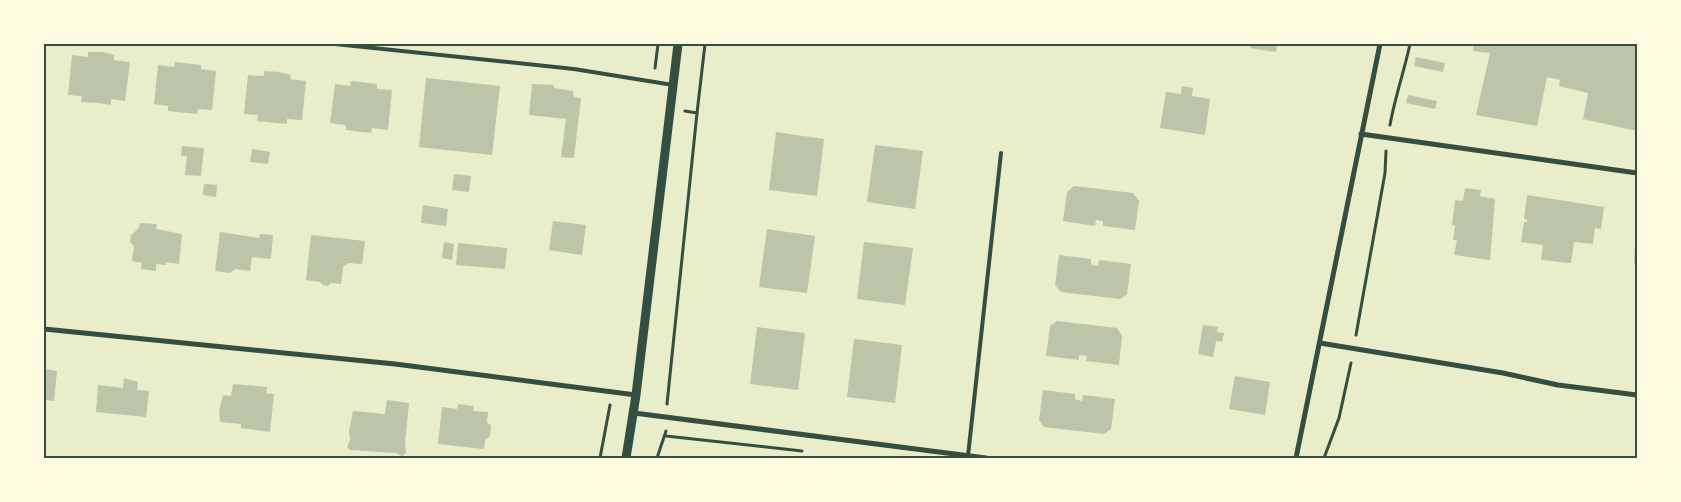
<svg xmlns="http://www.w3.org/2000/svg" width="1681" height="502" viewBox="0 0 1681 502" font-family="Overpass,sans-serif">
	<rect width="100%" height="100%" fill="#e9edc9"/>
	<!-- building -->
	<g fill="#bcc5a7">
		<polygon points="1251,44 1277,44 1276,52 1250,48"/>
		<polygon points="1474,44 1637,44 1637,131 1583,119 1588,93 1559,86 1560,80 1547,77 1537,126 1476,115 1490,53 1473,51"/>
		<polygon points="88,52 103,52 114,55 114,60 130,62 125,101 111,99 111,105 98,103 81,102 82,96 68,95 72,55 88,57"/>
		<polygon points="1416,57 1445,63 1443,72 1414,66"/>
		<polygon points="175,62 201,65 201,69 216,71 212,110 198,109 197,114 168,111 168,106 154,104 158,65 174,67"/>
		<polygon points="264,71 279,72 291,75 290,79 306,81 302,120 287,119 287,124 257,121 258,115 244,114 248,75 264,76"/>
		<polygon points="426,78 500,86 492,155 419,147"/>
		<polygon points="351,81 377,84 377,89 392,90 388,130 372,128 371,133 346,130 346,125 330,123 335,84 350,86"/>
		<polygon points="532,84 554,85 554,88 573,91 574,97 581,98 574,158 561,157 566,119 529,115"/>
		<polygon points="1182,86 1193,88 1192,96 1210,99 1205,135 1160,128 1166,92 1181,94"/>
		<polygon points="1408,95 1437,101 1435,109 1406,103"/>
		<polygon points="776,132 824,139 817,196 769,190"/>
		<polygon points="875,145 923,151 915,209 867,202"/>
		<polygon points="182,146 204,148 201,176 185,175 187,156 181,156"/>
		<polygon points="252,149 270,152 268,164 250,162"/>
		<polygon points="454,174 471,176 469,192 452,190"/>
		<polygon points="204,184 217,185 216,197 203,195"/>
		<polygon points="1074,186 1133,193 1139,201 1135,230 1103,226 1103,221 1096,220 1095,226 1063,221 1067,192"/>
		<polygon points="1465,188 1481,190 1480,196 1495,199 1490,260 1454,255 1457,240 1453,240 1455,225 1452,225 1455,200 1463,201"/>
		<polygon points="1527,195 1604,207 1601,229 1595,228 1593,244 1574,242 1571,263 1541,260 1543,245 1521,242 1524,222 1527,222 1527,219 1524,219"/>
		<polygon points="423,205 448,209 446,226 421,223"/>
		<polygon points="553,221 586,225 582,255 549,250"/>
		<polygon points="140,223 157,224 156,229 182,234 179,264 166,262 166,265 156,264 156,271 141,269 142,263 132,261 134,246 130,242 131,235 139,228"/>
		<polygon points="767,229 815,236 807,293 759,287"/>
		<polygon points="1636,229 1637,229 1637,264 1634,263"/>
		<polygon points="220,232 259,238 260,234 273,235 271,259 252,257 250,271 235,269 230,273 215,271"/>
		<polygon points="311,235 365,241 362,264 348,263 343,267 341,284 331,283 328,286 323,285 320,282 306,280"/>
		<polygon points="444,242 454,244 452,260 442,258"/>
		<polygon points="864,242 913,248 905,305 857,299"/>
		<polygon points="458,243 507,248 505,269 456,265"/>
		<polygon points="1059,255 1091,259 1091,265 1098,266 1099,260 1131,264 1127,294 1120,299 1061,292 1055,285"/>
		<polygon points="1057,321 1117,328 1122,336 1119,365 1086,361 1087,356 1079,355 1079,360 1046,356 1050,326"/>
		<polygon points="1203,325 1218,327 1217,332 1224,333 1222,342 1216,341 1213,357 1198,354"/>
		<polygon points="757,327 805,333 798,390 750,384"/>
		<polygon points="854,339 902,345 895,403 847,397"/>
		<polygon points="44,369 57,371 54,401 44,400"/>
		<polygon points="1235,376 1270,382 1265,415 1229,409"/>
		<polygon points="124,378 138,382 137,390 149,391 146,417 96,412 98,385 123,388"/>
		<polygon points="233,384 267,387 266,393 274,394 270,432 241,428 241,424 220,422 219,411 223,395 231,396"/>
		<polygon points="1043,390 1075,394 1075,399 1078,400 1082,401 1083,395 1115,399 1111,429 1104,434 1044,427 1039,420"/>
		<polygon points="387,400 409,403 405,443 406,453 402,456 396,453 350,450 347,447 350,440 349,431 353,411 385,414"/>
		<polygon points="458,404 474,406 473,411 488,412 487,422 491,426 490,436 485,440 484,449 438,444 442,407 457,409"/>
	</g>
	<g fill="none" stroke-linecap="round" stroke-linejoin="round">
		<!-- path -->
		<g stroke="#344e41" stroke-width="3">
			<polyline points="655,68 658,44"/>
			<polyline points="697,113 705,44"/>
			<path d="M1390,125C1395,97 1404,72 1410,44"/>
			<polyline points="1356,335 1385,173 1386,151"/>
			<polyline points="667,404 697,113 685,111"/>
			<polyline points="666,436 802,451"/>
			<polyline points="600,458 610,405"/>
			<polyline points="657,458 666,431"/>
			<polyline points="1324,458 1339,418 1351,363"/>
		</g>
		<!-- service -->
		<g stroke="#344e41" stroke-width="4">
			<polyline points="335,44 574,69 673,85"/>
			<polyline points="968,456 1001,153"/>
		</g>
		<!-- minor -->
		<g stroke="#344e41" stroke-width="5">
			<polyline points="1361,134 1637,173"/>
			<polyline points="44,329 395,364 636,395"/>
			<polyline points="1320,343 1503,373 1558,385 1637,395"/>
			<polyline points="634,413 986,458"/>
			<polyline points="1296,458 1380,44"/>
		</g>
		<!-- tertiary -->
		<polyline stroke="#344e41" stroke-width="9" points="626,458 636,395 678,44"/>
	</g>
	<!-- border -->
	<rect width="1681" height="502" fill="none" stroke="#fefae0" stroke-width="90"/>
	<rect x="45" y="45" width="1591" height="412" fill="none" stroke="#344e41" stroke-width="2"/>
</svg>
